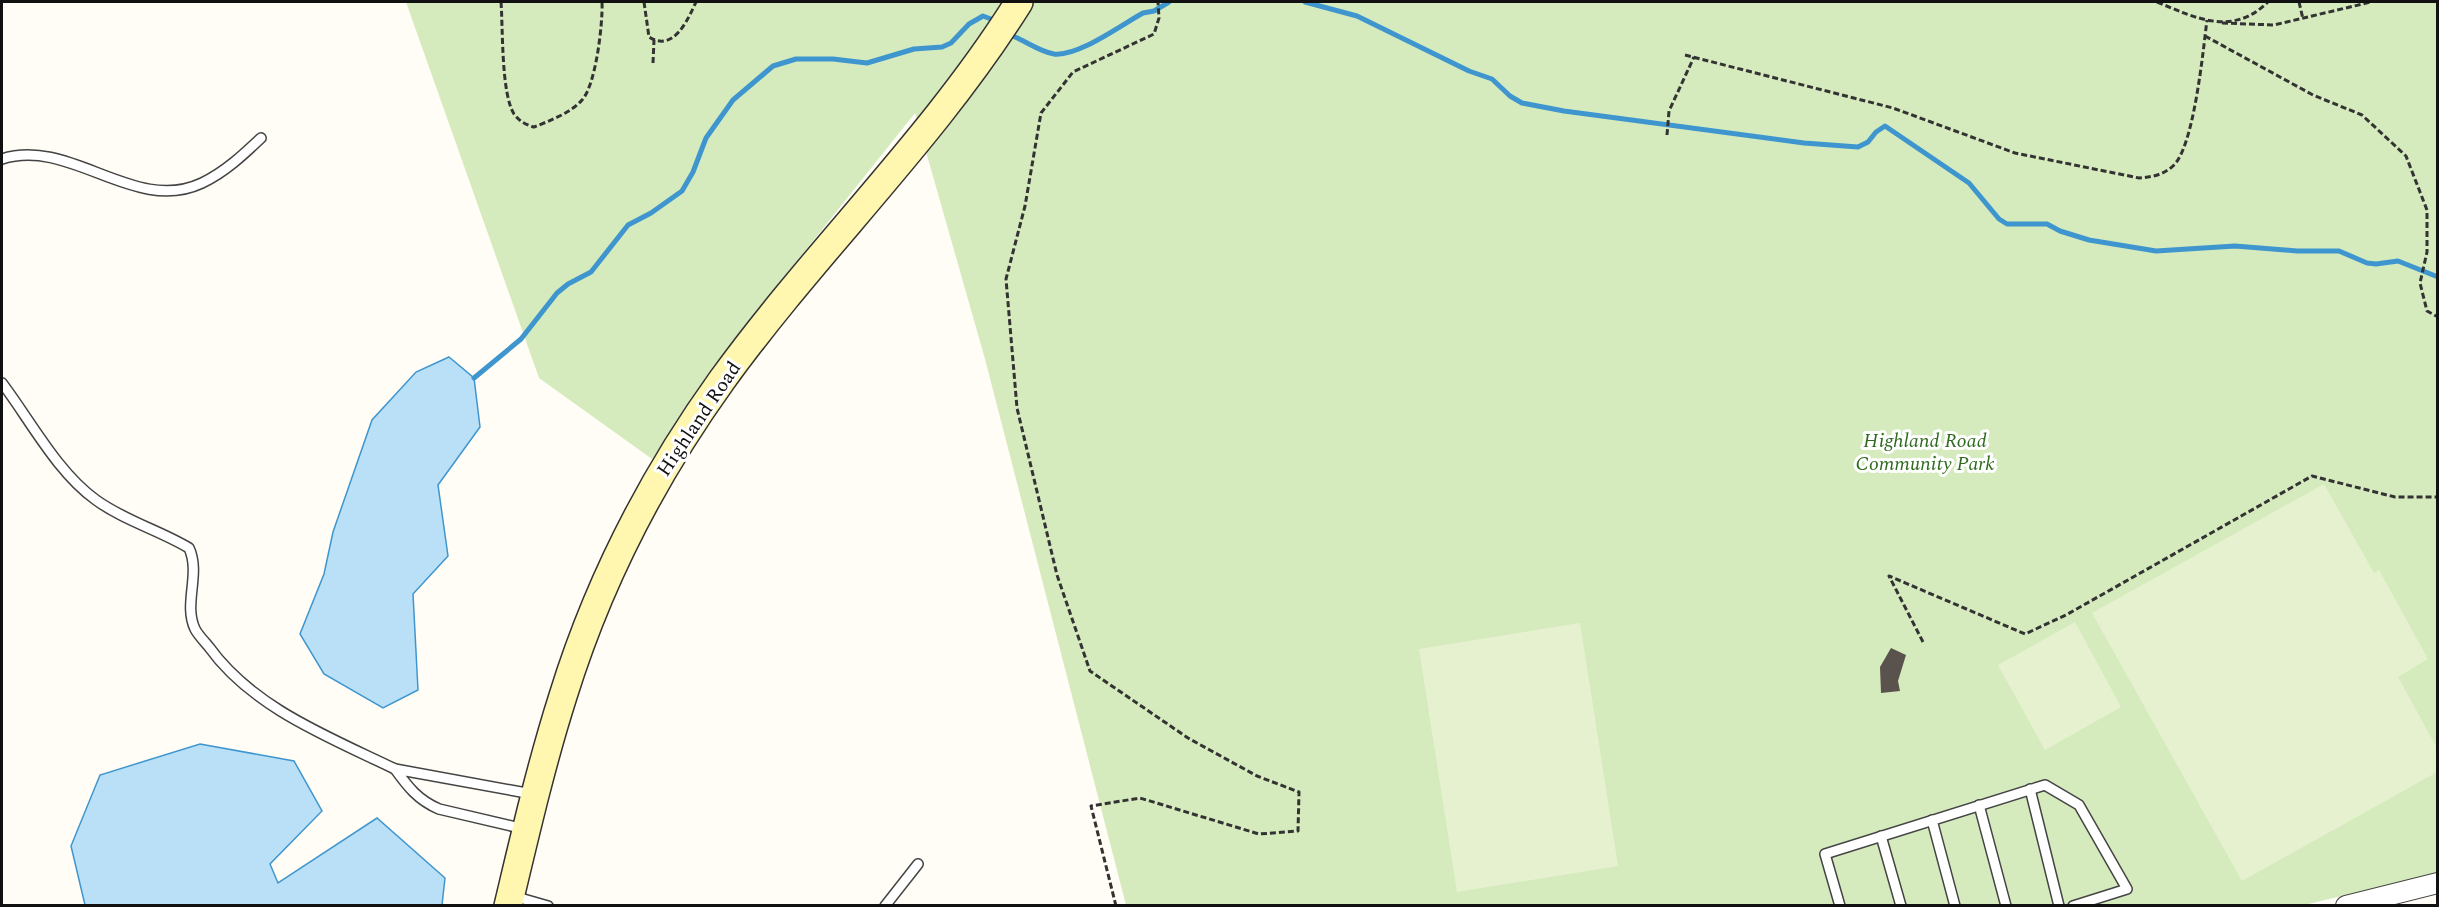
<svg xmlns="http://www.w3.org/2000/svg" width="2439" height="907" viewBox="0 0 2439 907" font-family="Spectral,serif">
	<rect width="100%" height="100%" fill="#fffdf5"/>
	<!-- green -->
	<polygon fill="#d5ebbd" points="406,2 2437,2 2437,873 2300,906 1126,905 985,359 915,113 746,325 652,459 539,378"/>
	<!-- pitch -->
	<g fill="#e6f2cf">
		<polygon points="2324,484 2374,573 2379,570 2428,659 2398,677 2437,748 2437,772 2242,881 2092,613"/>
		<polygon points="2075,622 2121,707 2045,750 1998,665"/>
		<polygon points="1580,623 1618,866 1457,892 1419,649"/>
	</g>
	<!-- water -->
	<g fill="#b9e0f7" stroke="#3f96cf" stroke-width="1.5">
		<polygon points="449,357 474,378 480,427 438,485 448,556 413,594 418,690 383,708 324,674 300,634 324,574 333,532 372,420 416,372"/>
		<polygon points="200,744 294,761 322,811 270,864 278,883 377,818 445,878 442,905 85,905 71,846 100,775"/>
	</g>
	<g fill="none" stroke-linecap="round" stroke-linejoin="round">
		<!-- stream -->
		<g stroke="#3f96cf" stroke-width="5">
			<polyline points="1305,2 1357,16 1469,71 1492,79 1510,96 1522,103 1564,111 1804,143 1858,147 1868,142 1876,132 1885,126 1969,183 1999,219 2007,224 2047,224 2060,231 2089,240 2156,251 2235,246 2297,251 2339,251 2367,263 2376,264 2398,261 2438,277"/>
			<path d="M1015,37C1027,42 1041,52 1054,54C1078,57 1121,25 1143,13L1154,11L1169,2"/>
			<polyline points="474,378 521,339 557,293 568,284 591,272 628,225 651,213 682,191 693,172 706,138 733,100 773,66 796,59 833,59 867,63 914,49 942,47 951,43 969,24 983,16 991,19"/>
		</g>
	</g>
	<!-- building -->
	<polygon fill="#5a524d" points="1891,648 1906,655 1898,681 1900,691 1881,693 1880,667"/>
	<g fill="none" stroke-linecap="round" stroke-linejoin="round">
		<!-- lane casing -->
		<g stroke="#444" stroke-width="12">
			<g id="lane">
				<path d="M2,159C71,137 134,215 202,183C225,172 243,155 261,138"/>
				<path d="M2,383C30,420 57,472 96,500C125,521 159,530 189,548C201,574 183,604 195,629C198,635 205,642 209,647C253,708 329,737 395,769"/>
				<polyline points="2030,789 2059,906"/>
				<polyline points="1979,805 2006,906"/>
				<polyline points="1932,820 1955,906"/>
				<path d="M524,829L439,809C418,800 408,787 395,769L532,794"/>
				<polyline points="1881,836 1901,906"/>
				<polyline points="513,896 548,906"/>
				<polyline points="885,906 918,864"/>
				<polyline points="1840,906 1825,854 2045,785 2079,805 2127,889 2073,906"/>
			</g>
		</g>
		<!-- street casing -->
		<g stroke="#444" stroke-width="22">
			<polyline id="street" points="2346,906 2438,883"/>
		</g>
		<!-- secondary casing -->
		<g stroke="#333" stroke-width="30">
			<path id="secondary" d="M508,906C525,835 541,765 563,696C598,583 653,476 722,380C816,250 934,138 1019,2"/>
		</g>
		<!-- path -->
		<g stroke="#333" stroke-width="3" stroke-dasharray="6 3" stroke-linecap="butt">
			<path d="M501,2C503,28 501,93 514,114C519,121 526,125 534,127C549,121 571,113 582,100C596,85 603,22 602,2"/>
			<path d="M644,2L649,37C674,53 688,19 696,2"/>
			<path d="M2157,2C2196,18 2232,37 2268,2"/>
			<polyline points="2299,2 2303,19"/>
			<polyline points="2222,23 2274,25 2371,2"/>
			<polyline points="2205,36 2313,95 2362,115 2406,156 2427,210 2427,252 2420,283 2427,311 2438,317"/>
			<path d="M1685,55L1893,108L2015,153L2139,178C2152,177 2163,175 2173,166C2194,147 2203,51 2207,20"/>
			<polyline points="653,63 654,40"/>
			<polyline points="1667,135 1669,111 1694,57"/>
			<polyline points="1923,642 1889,576 2025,634 2066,615 2312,476 2395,497 2438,497"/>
			<polyline points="1116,906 1091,806 1140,798 1259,834 1298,831 1299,792 1257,776 1188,738 1090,671 1057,575 1017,408 1006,279 1025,206 1041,113 1073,72 1154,34 1159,18 1158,2"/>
		</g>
		<!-- lane -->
		<use href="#lane" stroke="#fff" stroke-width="9"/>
		<!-- street -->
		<use href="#street" stroke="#fff" stroke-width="20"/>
		<!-- secondary -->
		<use href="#secondary" stroke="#fff6b0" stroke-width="27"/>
	</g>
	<g text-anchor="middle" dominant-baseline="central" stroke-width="6" stroke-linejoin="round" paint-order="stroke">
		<!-- street labels -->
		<g font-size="20" fill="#111" stroke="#fff">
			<text transform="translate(699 419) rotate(-56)">Highland Road</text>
		</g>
		<!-- park labels -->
		<g font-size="20" font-style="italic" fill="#2f6b1f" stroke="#fff">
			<text x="1925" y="441">Highland Road<tspan x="1925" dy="23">Community Park</tspan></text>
		</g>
	</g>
	<!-- border -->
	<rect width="2439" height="907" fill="none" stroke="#111111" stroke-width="6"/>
</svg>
